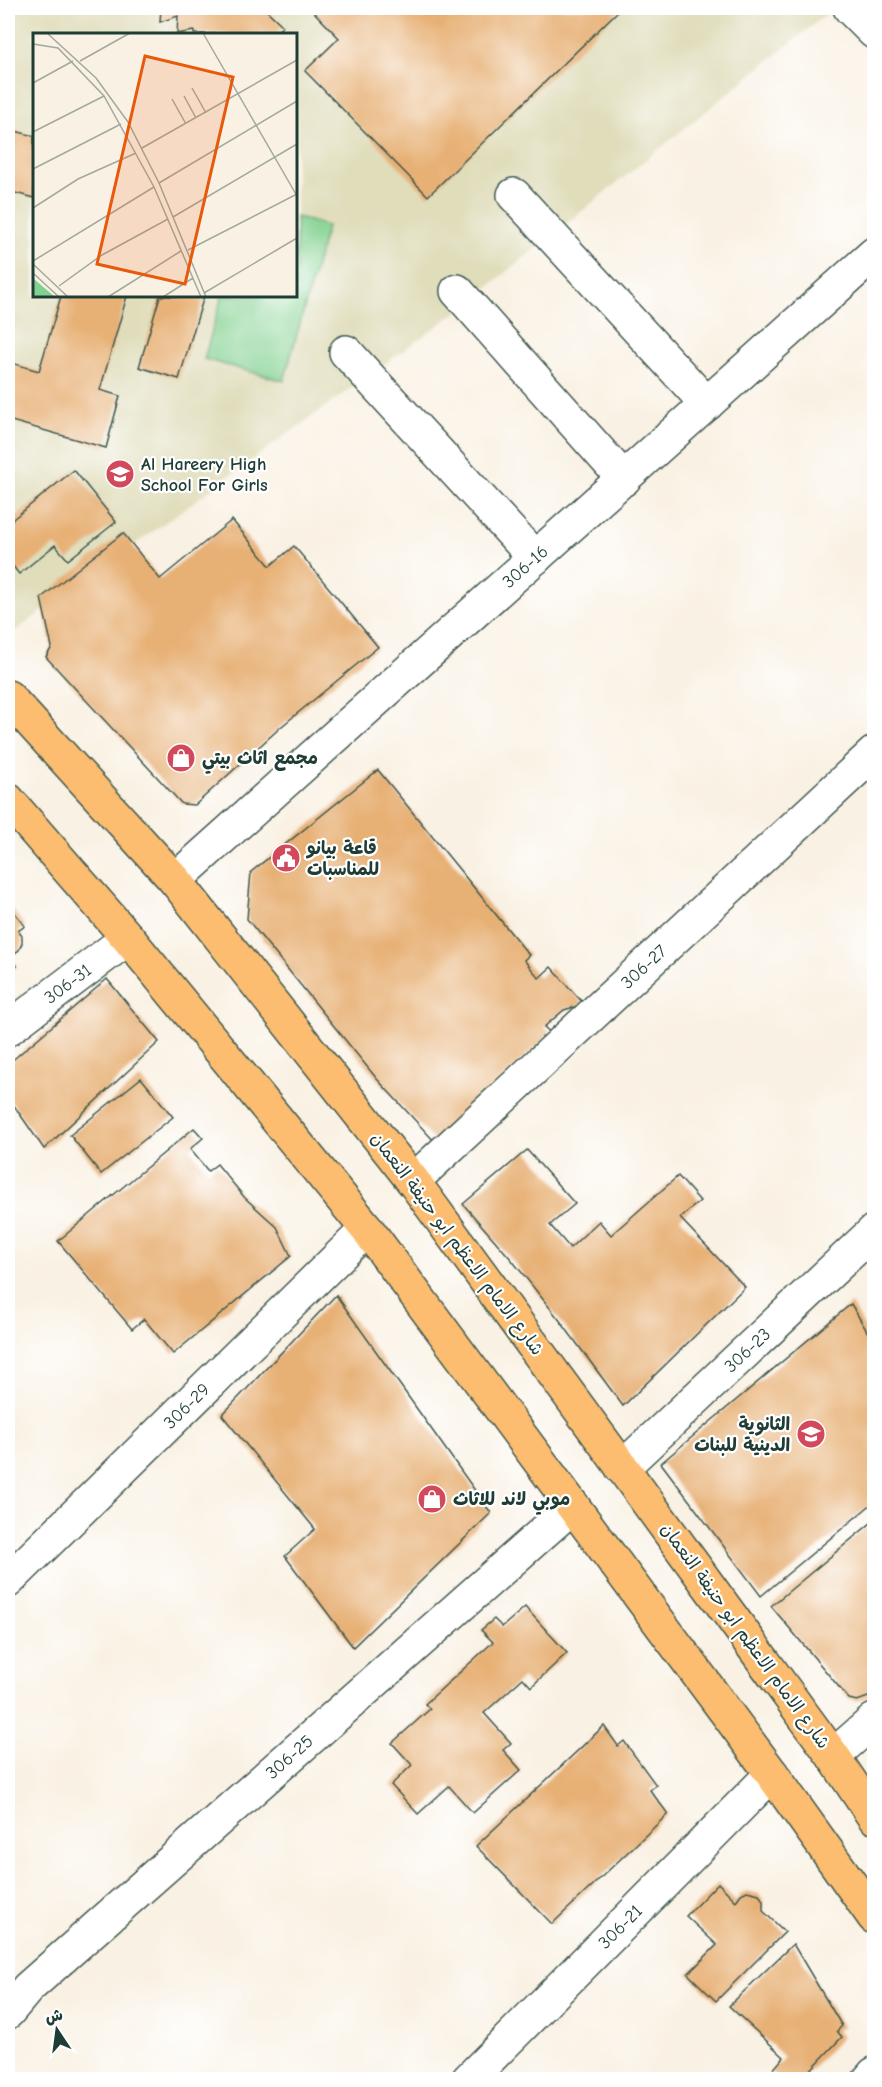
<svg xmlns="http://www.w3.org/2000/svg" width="882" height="2087" viewBox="0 0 882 2087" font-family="'Comic Neue','Playpen Sans Arabic',sans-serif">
	<rect width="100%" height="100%" fill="#fff"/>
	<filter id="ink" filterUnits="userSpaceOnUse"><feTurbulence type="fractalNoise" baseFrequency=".0167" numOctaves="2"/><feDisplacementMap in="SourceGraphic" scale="12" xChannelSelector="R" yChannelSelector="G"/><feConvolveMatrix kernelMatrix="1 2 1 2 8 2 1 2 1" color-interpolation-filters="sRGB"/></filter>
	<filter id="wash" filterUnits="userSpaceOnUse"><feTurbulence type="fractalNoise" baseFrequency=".008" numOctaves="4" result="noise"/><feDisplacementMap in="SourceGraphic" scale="24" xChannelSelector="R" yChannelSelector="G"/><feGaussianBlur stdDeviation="1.35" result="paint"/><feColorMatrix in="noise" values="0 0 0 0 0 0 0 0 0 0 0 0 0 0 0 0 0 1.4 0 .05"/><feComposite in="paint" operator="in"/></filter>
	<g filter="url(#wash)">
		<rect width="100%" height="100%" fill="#f9f1e3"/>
		<!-- built -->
		<path fill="#e0ddbb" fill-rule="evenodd" d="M8,8H834L458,311L8,636ZM34,34H296V296H34Z"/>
		<!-- green -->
		<polygon fill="#83d191" stroke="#518762" stroke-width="1.5" points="296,217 327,226 284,381 204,359 222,296 296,296"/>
		<g id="blocks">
			<!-- building -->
			<g fill="#e7b074">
				<polygon points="161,8 264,8 283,26 274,34 194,34 194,31 177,34 178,16 160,22"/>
				<polygon points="310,8 621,8 428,196 305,71 339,38"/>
				<polygon points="8,129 34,136 34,198 8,191"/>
				<polygon points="61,296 127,296 100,390 120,396 106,448 8,420 8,362 39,371"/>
				<polygon points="160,296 204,296 179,379 139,367"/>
				<polygon points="74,470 116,522 68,560 55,545 19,574 8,560 8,523"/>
				<polygon points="232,520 270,566 294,546 378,647 282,726 195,805 182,804 46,657 52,647 41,598 123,533 160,579"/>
				<polygon points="378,770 529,955 524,960 539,978 551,967 584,1004 564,1010 544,1027 551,1033 435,1142 377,1079 247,919 251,872"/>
				<polygon points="8,904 25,926 18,931 22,936 22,943 19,950 10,957 17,966 8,974"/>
				<polygon points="107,979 159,1042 44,1149 8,1097 8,1064"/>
				<polygon points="141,1078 173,1117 101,1174 70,1135"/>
				<polygon points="194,1128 203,1138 190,1149 208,1171 217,1164 245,1198 277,1227 291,1256 173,1354 144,1319 132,1329 58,1241"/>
				<polygon points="527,1150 575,1204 550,1225 570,1248 599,1221 611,1235 678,1176 700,1201 680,1218 745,1287 623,1406 561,1322 511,1259 463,1204"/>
				<polygon points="336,1295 491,1513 353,1647 285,1556 315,1529 222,1415"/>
				<polygon points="851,1304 874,1343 874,1502 761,1596 661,1463"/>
				<polygon points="871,1523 874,1528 874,1695 857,1701 849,1699 771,1606"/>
				<polygon points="525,1607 567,1653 531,1687 523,1678 484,1713 511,1743 503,1750 521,1770 473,1813 449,1786 418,1814 391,1785 412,1765 392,1743 430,1709 425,1704 493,1642 481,1630 494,1619 502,1627"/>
				<polygon points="604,1726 618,1746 624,1741 656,1785 650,1790 668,1814 552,1924 476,1846"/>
				<polygon points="718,1883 736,1901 741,1894 747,1891 759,1894 763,1901 763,1911 785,1932 716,2001 688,1974 717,1945 686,1916"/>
				<polygon points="793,1944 842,2026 837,2031 842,2037 802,2079 781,2079 771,2072 784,2057 729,2006"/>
			</g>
		</g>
	</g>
	<g filter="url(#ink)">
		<use href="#blocks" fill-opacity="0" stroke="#40584e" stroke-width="1.5"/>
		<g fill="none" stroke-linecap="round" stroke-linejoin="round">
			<!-- minor casing -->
			<g stroke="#40584e" stroke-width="36">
				<g id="minor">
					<polyline points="850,8 874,32"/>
					<polyline points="514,195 707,404"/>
					<polyline points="457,291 624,479"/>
					<polyline points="346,352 535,558"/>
					<path id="s1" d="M175,880L874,254"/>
					<path id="s2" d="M8,1029L128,938"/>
					<path id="s3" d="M413,1181L874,753"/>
					<path id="s4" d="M622,1468L874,1231"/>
					<path id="s5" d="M8,1581L367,1229"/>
					<polyline points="833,1756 874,1720"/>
					<path id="s6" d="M8,2012L28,1988L573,1506"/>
					<path id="s7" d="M468,2080L772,1774"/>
					<polyline points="869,2080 874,2074"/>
				</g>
			</g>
			<!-- major casing -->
			<g stroke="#40584e" stroke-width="36">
				<g id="major">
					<polyline points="8,697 175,880 413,1181 833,1756 874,1817"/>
					<polyline points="8,800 128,938 367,1229 772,1774 874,1917"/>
				</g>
			</g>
			<!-- minor -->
			<use href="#minor" stroke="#fff" stroke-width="33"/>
			<!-- major -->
			<use href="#major" stroke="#fcbd6f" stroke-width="33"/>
		</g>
	</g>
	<!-- icons -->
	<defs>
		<g id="school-disc" transform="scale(1.5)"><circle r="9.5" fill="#d1495b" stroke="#fff"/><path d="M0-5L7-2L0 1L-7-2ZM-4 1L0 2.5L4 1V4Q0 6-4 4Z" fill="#fff"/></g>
		<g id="shop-disc" transform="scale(1.5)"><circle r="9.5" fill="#d1495b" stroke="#fff"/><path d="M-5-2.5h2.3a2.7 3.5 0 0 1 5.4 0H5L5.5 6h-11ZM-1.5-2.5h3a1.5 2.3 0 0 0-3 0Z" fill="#fff"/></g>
		<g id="civic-disc" transform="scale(1.5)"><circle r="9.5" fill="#d1495b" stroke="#fff"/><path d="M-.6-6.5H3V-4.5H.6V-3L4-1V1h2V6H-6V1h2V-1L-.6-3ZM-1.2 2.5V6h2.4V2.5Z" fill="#fff"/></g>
	</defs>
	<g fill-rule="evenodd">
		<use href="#school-disc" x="120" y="474"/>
		<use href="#shop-disc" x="181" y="758"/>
		<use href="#civic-disc" x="286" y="858"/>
		<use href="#school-disc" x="811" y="1434"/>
		<use href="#shop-disc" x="432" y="1499"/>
	</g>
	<g text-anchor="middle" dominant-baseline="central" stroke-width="4.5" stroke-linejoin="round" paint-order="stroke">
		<!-- poi labels -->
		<g font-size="18" font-weight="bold" fill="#1f3d34" stroke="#fff" text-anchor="start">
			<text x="141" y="464">Al Hareery High<tspan x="141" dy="21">School For Girls</tspan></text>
			<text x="202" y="758">مجمع اثاث بيتي</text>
			<text x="307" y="848">قاعة بيانو<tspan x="307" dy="21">للمناسبات</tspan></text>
			<text x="790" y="1424" text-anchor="end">الثانوية<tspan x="790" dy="21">الدينية للبنات</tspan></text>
			<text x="453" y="1499">موبي لاند للاثاث</text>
		</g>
		<!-- street labels -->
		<g font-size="18" fill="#1f3d34" stroke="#fff">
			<text stroke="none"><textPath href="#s1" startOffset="470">306-16</textPath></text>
			<text stroke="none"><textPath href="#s3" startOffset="315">306-27</textPath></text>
			<text stroke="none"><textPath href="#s2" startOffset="75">306-31</textPath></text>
			<text transform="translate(457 1244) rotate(53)">شارع الامام الاعظم ابو حنيفة النعمان</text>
			<text stroke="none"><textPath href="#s4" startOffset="172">306-23</textPath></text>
			<text stroke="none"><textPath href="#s5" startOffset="250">306-29</textPath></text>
			<text transform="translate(745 1636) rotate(54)">شارع الامام الاعظم ابو حنيفة النعمان</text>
			<text stroke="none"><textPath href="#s6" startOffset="380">306-25</textPath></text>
			<text stroke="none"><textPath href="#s7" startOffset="216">306-21</textPath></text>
		</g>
	</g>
	<!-- overview -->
	<g transform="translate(33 33)">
		<rect width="264" height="264" fill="#f9f1e3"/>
		<path d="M0,246H1L22,264H0Z" fill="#83d191"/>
		<path fill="none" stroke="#a2a99d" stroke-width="1.5" d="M14,0L63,45L95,89L126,150L173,264M170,0L264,163M0,11L25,15L71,63L121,154L168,264M47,28L97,0M0,50L40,28M159,55L173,80M151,63L163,85M139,66L153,91M0,99L71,63M109,115L264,27M0,136L88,91M126,150L264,68M0,175L45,146L103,120M140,184L264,111M155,217L264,161M0,228L121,154M0,231L35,264M0,240L26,264M26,253L69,222L135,186M171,260L264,205M75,264L148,218M130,264L160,245"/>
		<path fill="#e8590c" fill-opacity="0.15" stroke="#e8590c" stroke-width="3" d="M112,23L200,44L152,251L64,231Z"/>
		<rect width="264" height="264" fill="none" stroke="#1f3d34" stroke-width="3"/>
	</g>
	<!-- margin -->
	<rect width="882" height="2087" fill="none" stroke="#fff" stroke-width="30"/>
	<!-- north arrow -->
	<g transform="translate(57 2030) rotate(347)" stroke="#ffffff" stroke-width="4.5" paint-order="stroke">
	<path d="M0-4.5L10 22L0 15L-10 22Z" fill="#1f3d34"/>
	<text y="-9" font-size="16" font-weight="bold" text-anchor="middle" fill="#1f3d34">ش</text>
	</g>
</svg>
